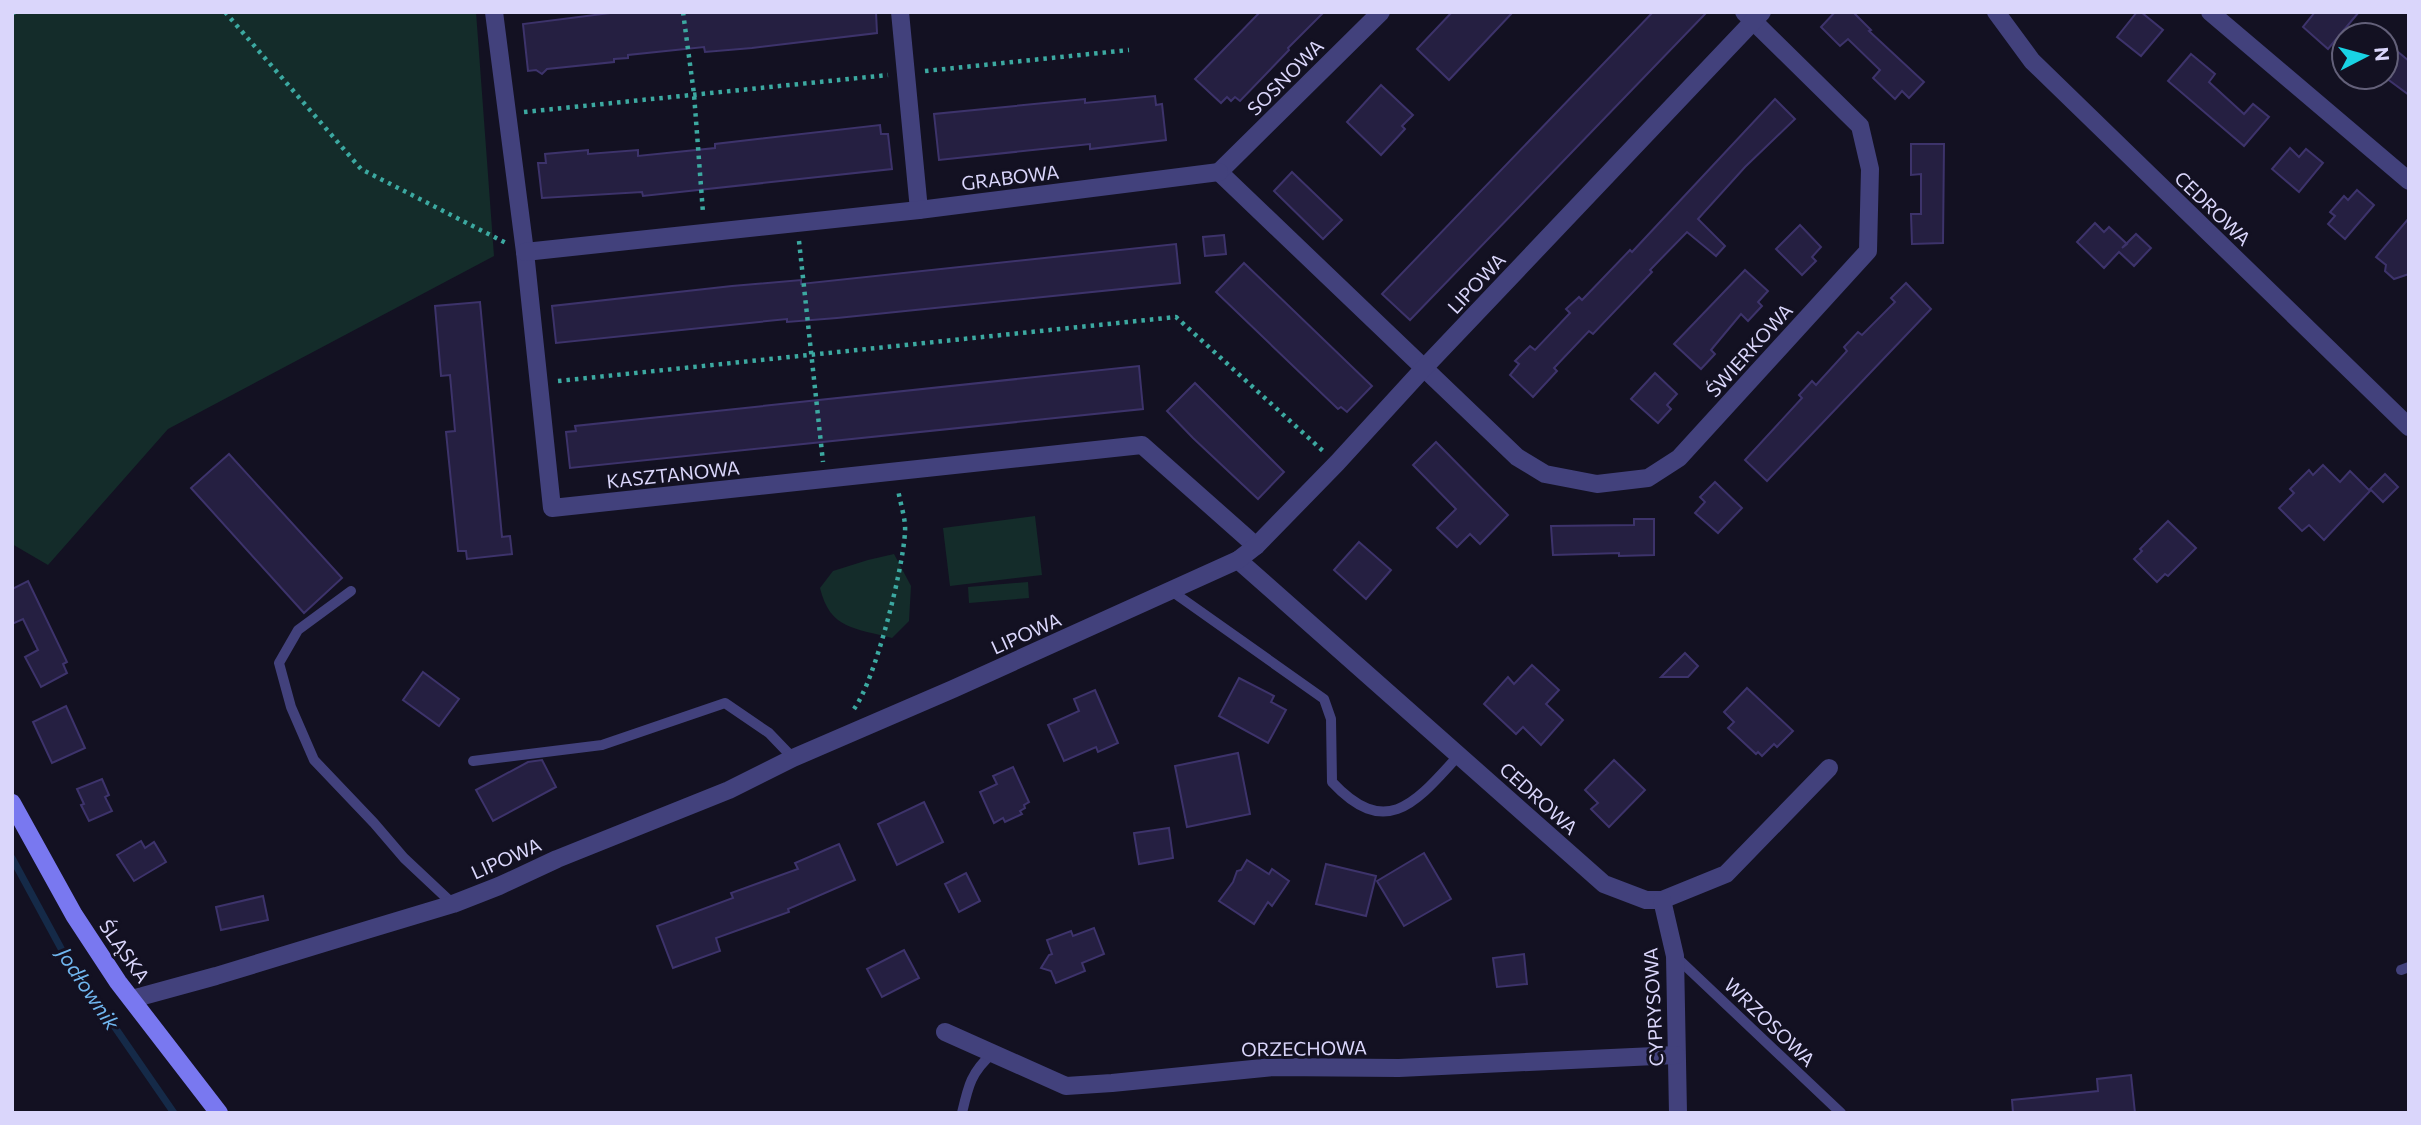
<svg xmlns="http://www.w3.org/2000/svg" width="2421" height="1125" viewBox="0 0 2421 1125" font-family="Commissioner,sans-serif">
	<rect width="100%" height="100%" fill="#131122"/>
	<!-- green -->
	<g fill="#142c2a">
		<polygon points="12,12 476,12 494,256 168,429 48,565 12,544"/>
		<polygon points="1035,516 1042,575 950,586 943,528"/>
		<path d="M894,554L911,586L909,621L892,638C856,628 830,630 820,588L833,571L868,560Z"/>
		<polygon points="1028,582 1029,598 969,603 968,587"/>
	</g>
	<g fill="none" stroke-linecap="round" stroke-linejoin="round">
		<!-- stream -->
		<polyline stroke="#152a48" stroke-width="7" points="12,858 63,952 174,1113"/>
	</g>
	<!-- building -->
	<g fill="#251f41" stroke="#3d336b" stroke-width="2">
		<polygon points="618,12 876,12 877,33 752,48 705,52 704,47 628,55 628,58 614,59 614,62 547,69 542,74 536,70 528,71 523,24"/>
		<polygon points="1260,12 1324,12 1288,48 1289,50 1240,101 1235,97 1231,101 1227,97 1221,103 1195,79"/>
		<polygon points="1452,12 1513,12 1449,80 1417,49"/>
		<polygon points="1653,12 1707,12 1410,320 1382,294"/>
		<polygon points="1835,12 1853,12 1871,30 1869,31 1924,82 1909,98 1902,91 1895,99 1873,78 1880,70 1848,39 1840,46 1821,27"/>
		<polygon points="2137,12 2141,12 2163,30 2141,56 2117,37"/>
		<polygon points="2315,12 2359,12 2328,49 2303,27"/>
		<polygon points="2386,42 2409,61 2409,95 2386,78"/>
		<polygon points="2191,54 2215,74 2209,82 2244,114 2253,104 2269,117 2244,146 2168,81"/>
		<polygon points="1381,85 1413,115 1402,126 1405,129 1381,155 1347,122"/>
		<polygon points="1155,96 1156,105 1162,104 1166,140 1090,149 1090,144 939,160 934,114 1085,99 1085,103"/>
		<polygon points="1775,99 1795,119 1745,167 1698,219 1725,246 1716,256 1687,232 1650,270 1652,272 1593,334 1589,331 1554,368 1557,371 1533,397 1510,375 1519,364 1515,361 1530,346 1535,350 1570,313 1566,309 1579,297 1582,300 1630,250 1632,252"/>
		<polygon points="880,125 881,134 888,134 892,169 643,196 642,192 542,198 538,163 546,163 545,154 588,150 588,154 638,150 638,156 715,148 715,144"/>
		<polygon points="1911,144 1944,144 1943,243 1912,244 1911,214 1921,214 1921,174 1911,175"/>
		<polygon points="2290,148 2299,157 2306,149 2323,163 2299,192 2272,169"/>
		<polygon points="1292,172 1342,220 1323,239 1274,191"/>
		<polygon points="2357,190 2374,205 2345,239 2328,224 2335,216 2330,212 2344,196 2348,200"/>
		<polygon points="2409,218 2409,274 2394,279 2385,271 2386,265 2376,257"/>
		<polygon points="2095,223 2104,232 2109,227 2127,244 2122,248 2136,234 2151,248 2134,266 2119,252 2104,268 2077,242"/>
		<polygon points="1800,225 1821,247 1812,257 1816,261 1802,275 1776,249"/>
		<polygon points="1224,235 1226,254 1205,256 1203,237"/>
		<polygon points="1176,244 1180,283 837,318 787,322 787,319 556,343 552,306 732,286 801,280 801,284"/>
		<polygon points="1244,263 1372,386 1347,412 1341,407 1338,409 1216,292"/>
		<polygon points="1745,270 1768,291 1758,302 1762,306 1748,321 1741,314 1711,350 1715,354 1701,369 1674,344"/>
		<polygon points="1906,283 1931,309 1767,481 1745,460 1802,398 1799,395 1812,381 1816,385 1847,351 1844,347 1858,332 1862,335 1895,302 1891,298"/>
		<polygon points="480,302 502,537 510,536 512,554 467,559 466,551 458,551 446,432 455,431 450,375 441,376 435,306"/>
		<polygon points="1139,366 1143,409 570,468 566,432 576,431 575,426"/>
		<polygon points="1655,373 1677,394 1667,405 1671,409 1658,423 1631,399"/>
		<polygon points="1195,383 1284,472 1258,499 1193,438 1167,411"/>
		<polygon points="1436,442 1508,515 1480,544 1470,534 1457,547 1437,528 1456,509 1413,465"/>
		<polygon points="229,454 342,578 304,613 191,488"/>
		<polygon points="2323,465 2340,482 2350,471 2370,491 2324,540 2309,525 2302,531 2279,508 2294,493 2290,489 2309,470 2313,475"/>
		<polygon points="2385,474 2398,487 2383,502 2370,489"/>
		<polygon points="1715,482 1742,508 1718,533 1695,513 1705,502 1700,497"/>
		<polygon points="1634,519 1654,519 1654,555 1619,556 1619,553 1553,555 1551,526 1634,525"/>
		<polygon points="2168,521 2196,548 2168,576 2165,574 2157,582 2134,559 2142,551 2140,549"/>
		<polygon points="1359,542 1391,570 1366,599 1334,570"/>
		<polygon points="28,581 67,662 63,664 67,673 41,687 25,657 38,650 23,619 12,624 12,589"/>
		<polygon points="1685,653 1698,666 1688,677 1661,677"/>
		<polygon points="1532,665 1559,690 1546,704 1563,720 1541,745 1523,727 1516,734 1484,704 1508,677 1514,684"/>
		<polygon points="423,672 459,699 439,726 403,700"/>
		<polygon points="1239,678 1274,696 1271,702 1286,710 1268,743 1219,716"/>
		<polygon points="1747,688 1793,731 1777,747 1774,744 1762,756 1758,752 1756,754 1728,728 1734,722 1724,712"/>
		<polygon points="1095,690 1118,743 1098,752 1096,747 1064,761 1048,725 1079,711 1074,699"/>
		<polygon points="66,706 85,748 52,763 33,722"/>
		<polygon points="1238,753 1250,814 1187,827 1175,766"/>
		<polygon points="542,760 556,787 493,821 476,790 528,762"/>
		<polygon points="1614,760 1645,790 1609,827 1591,809 1598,803 1585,790"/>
		<polygon points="1013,767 1029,802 1024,805 1025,808 1020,811 1022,814 1005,822 1003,818 994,823 980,792 997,784 993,776"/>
		<polygon points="102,779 109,795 105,797 112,811 89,821 81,805 84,804 77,789"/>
		<polygon points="924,802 943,842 897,865 878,824"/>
		<polygon points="1169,828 1173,858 1139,864 1134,833"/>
		<polygon points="141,841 145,848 154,842 166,862 134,881 117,855"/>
		<polygon points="839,844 855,880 788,909 789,912 716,938 720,951 673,968 657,926 733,898 731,893 798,869 795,863"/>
		<polygon points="1424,853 1451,899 1404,926 1377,881"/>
		<polygon points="1247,860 1269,874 1272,869 1289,881 1272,906 1268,902 1254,924 1219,901 1233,882 1237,871 1241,870"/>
		<polygon points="1326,864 1376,876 1366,916 1316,904"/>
		<polygon points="966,873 980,901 959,912 945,884"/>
		<polygon points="263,896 268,920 221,930 216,907"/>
		<polygon points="1094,928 1104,954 1082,963 1085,971 1056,983 1051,971 1041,968 1049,955 1052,954 1047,940 1071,931 1073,936"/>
		<polygon points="904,950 919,978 882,997 867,969"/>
		<polygon points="1524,954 1527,984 1497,987 1493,958"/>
		<polygon points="2131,1075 2135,1113 2013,1113 2012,1100 2098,1091 2097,1079"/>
	</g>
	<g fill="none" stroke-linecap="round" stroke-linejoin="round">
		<!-- path -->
		<g stroke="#3ca9a1" stroke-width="4.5" stroke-dasharray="3.5 5" stroke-linecap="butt">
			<polyline points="225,12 361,169 506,243"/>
			<polyline points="683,12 694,94 703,213"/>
			<polyline points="12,13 15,12"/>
			<polyline points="925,71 1129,50"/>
			<polyline points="524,112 888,75"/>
			<polyline points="799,241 823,462"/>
			<polyline points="558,381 1176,317 1323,451"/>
			<path d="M854,709C875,681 903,569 905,532C906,519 900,503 898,489"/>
		</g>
		<!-- lane -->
		<g stroke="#42417c" stroke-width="10">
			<path d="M1170,590L1324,699L1331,719L1332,782C1387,841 1417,801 1459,755"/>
			<polyline points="351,591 298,630 279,663 291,707 314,760 374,823 404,858 453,904"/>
			<polyline points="473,761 602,745 725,703 769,733 793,758"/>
			<polyline points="1675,956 1841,1113"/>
			<polyline points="2401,970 2409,967"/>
			<path d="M962,1113C968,1087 971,1072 992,1054"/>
		</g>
		<!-- street -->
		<g stroke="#42417c" stroke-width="18">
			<polyline points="494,12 525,252 552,508 1142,445 1256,546"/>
			<polyline points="900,12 919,210"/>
			<polyline points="1996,12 2032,61 2409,427"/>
			<polyline points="2210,12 2409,181"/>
			<polyline points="1219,172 1517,457 1545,474 1597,484 1648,478 1679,458 1868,251 1870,169 1860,126 1744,12"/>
			<polyline points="1219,172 1381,12"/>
			<polyline points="525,252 919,210 1219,172"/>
			<polyline points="1238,560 1604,884 1646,900 1662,900 1726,874 1829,768"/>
			<polyline points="1662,900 1675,956 1678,1113"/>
			<polyline points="132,999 216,976 370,929 453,904 499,886 557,859 729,790 793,758 953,689 1238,560 1256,546 1337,463 1424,368 1762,12"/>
			<polyline points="945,1032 1066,1086 1112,1083 1273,1067 1399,1068 1676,1055"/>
		</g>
		<!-- secondary -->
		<polyline stroke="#7978f0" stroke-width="18" points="12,803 74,915 118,982 219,1113"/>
	</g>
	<g text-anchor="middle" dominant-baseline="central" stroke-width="6" stroke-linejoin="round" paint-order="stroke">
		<!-- street labels -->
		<g font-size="19" fill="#dad6fb" stroke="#131122">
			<text transform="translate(1285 77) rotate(-45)">SOSNOWA</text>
			<text transform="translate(1010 177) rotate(-7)">GRABOWA</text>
			<text transform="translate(2213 208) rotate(44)">CEDROWA</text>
			<text transform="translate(1476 283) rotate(-47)">LIPOWA</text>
			<text transform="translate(1749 350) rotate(-48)">ŚWIERKOWA</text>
			<text transform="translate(673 474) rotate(-6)">KASZTANOWA</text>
			<text transform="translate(1026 633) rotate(-24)">LIPOWA</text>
			<text transform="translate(1539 798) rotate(42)">CEDROWA</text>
			<text transform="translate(506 858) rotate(-24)">LIPOWA</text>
			<text transform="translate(125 951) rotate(55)">ŚLĄSKA</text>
			<text transform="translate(1653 1007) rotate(-93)">CYPRYSOWA</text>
			<text transform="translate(1770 1022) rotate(44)">WRZOSOWA</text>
			<text transform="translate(1304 1048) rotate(-1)">ORZECHOWA</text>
		</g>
		<!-- water labels -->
		<g font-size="21" font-style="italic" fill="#70b6ef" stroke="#131122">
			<text transform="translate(89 988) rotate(56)">Jodłownik</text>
		</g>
	</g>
	<!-- border -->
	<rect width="2421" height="1125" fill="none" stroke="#dad6fb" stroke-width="28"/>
	<!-- north arrow -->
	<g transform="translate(2365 56) rotate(84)"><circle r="33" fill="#131122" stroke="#636079" stroke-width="2"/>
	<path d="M0-5L12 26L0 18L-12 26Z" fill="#19d3e4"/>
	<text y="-10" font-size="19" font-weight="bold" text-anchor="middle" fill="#dad6fb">N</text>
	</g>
</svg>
